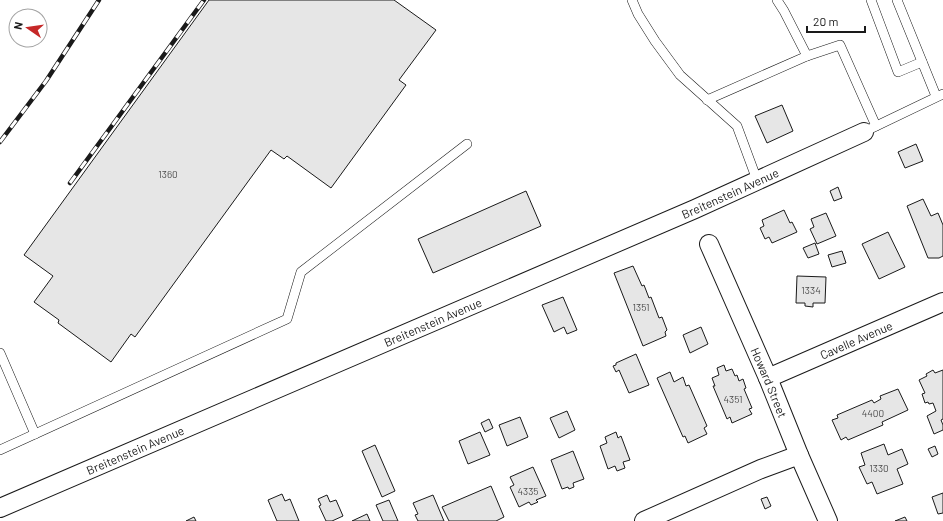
<svg xmlns="http://www.w3.org/2000/svg" width="943" height="521" viewBox="0 0 943 521" font-family="Barlow,sans-serif">
	<rect width="100%" height="100%" fill="#fff"/>
	<!-- building -->
	<g fill="#e6e6e6" stroke="#1a1a1a">
		<polygon points="209,0 394,0 436,30 399,80 406,85 331,188 287,156 284,159 271,150 135,337 131,334 111,362 58,323 59,320 34,302 53,276 24,255"/>
		<polygon points="782,105 793,131 767,143 755,116"/>
		<polygon points="916,144 923,161 905,168 898,152"/>
		<polygon points="838,187 842,198 834,201 830,191"/>
		<polygon points="526,191 541,226 433,273 418,239"/>
		<polygon points="923,199 931,216 938,213 943,225 943,256 939,258 928,258 907,206"/>
		<polygon points="784,210 790,223 792,222 797,232 772,243 769,237 765,239 760,228 764,226 762,220"/>
		<polygon points="826,213 836,236 817,244 810,229 814,227 811,219"/>
		<polygon points="888,232 905,267 879,279 862,244"/>
		<polygon points="815,243 819,254 808,258 803,248"/>
		<polygon points="842,251 846,263 832,267 828,255"/>
		<polygon points="633,266 642,286 644,285 649,298 651,297 659,318 662,317 667,330 665,332 666,336 643,346 614,273"/>
		<polygon points="797,276 826,277 825,303 813,303 813,307 805,306 805,303 796,303"/>
		<polygon points="563,297 577,330 567,334 564,327 554,332 542,305"/>
		<polygon points="701,327 708,344 690,353 683,335"/>
		<polygon points="636,354 649,385 629,393 619,370 616,372 613,366 616,365 616,363"/>
		<polygon points="724,365 726,371 732,369 735,376 737,375 739,381 743,379 746,388 744,389 752,408 749,409 752,414 732,423 730,417 727,419 713,386 715,386 712,378 719,375 717,368"/>
		<polygon points="933,370 935,373 943,370 943,419 941,420 943,425 943,430 934,434 927,416 936,411 933,403 929,404 928,402 925,403 922,394 925,393 919,380 927,376 926,374"/>
		<polygon points="670,372 674,382 683,377 686,386 689,385 707,426 704,428 707,434 688,443 685,436 683,437 657,378"/>
		<polygon points="898,389 908,410 882,422 883,425 848,440 846,437 841,440 832,420 838,418 837,415 872,400 874,403 881,399 880,396"/>
		<polygon points="567,411 575,430 559,438 550,418"/>
		<polygon points="520,417 528,437 507,446 499,425"/>
		<polygon points="489,419 493,428 485,432 481,423"/>
		<polygon points="480,432 490,455 468,464 459,441"/>
		<polygon points="616,432 618,438 621,436 630,460 623,462 625,468 617,471 615,466 608,469 600,446 607,443 605,437"/>
		<polygon points="884,444 888,455 902,449 908,464 897,469 903,484 877,494 872,482 867,484 859,467 865,465 861,453"/>
		<polygon points="375,445 395,491 382,497 362,451"/>
		<polygon points="935,446 938,454 932,457 928,449"/>
		<polygon points="573,451 584,479 573,483 574,487 569,489 568,487 562,489 551,460"/>
		<polygon points="533,467 546,496 536,500 538,502 531,505 529,502 519,507 510,487 514,485 510,477"/>
		<polygon points="491,486 504,517 496,521 449,521 442,507"/>
		<polygon points="943,493 943,513 938,514 932,497"/>
		<polygon points="282,494 285,501 290,499 299,521 277,521 268,500"/>
		<polygon points="327,495 330,502 336,500 343,516 332,521 326,521 319,506 321,505 318,499"/>
		<polygon points="433,495 444,521 418,521 415,515 418,514 413,503"/>
		<polygon points="767,497 771,506 765,509 761,499"/>
		<polygon points="389,500 398,521 383,521 376,505"/>
		<polygon points="367,514 370,521 352,521"/>
		<polygon points="194,517 196,521 186,521"/>
		<polygon points="905,517 907,521 895,521"/>
	</g>
	<g fill="none" stroke-linecap="round" stroke-linejoin="round">
		<!-- lane casing -->
		<g stroke="#1a1a1a" stroke-width="10">
			<g id="lane">
				<polyline points="632,0 638,14 655,41 680,75 737,126 757,180"/>
				<polyline points="777,0 784,11 807,56 840,45 876,126"/>
				<polyline points="871,0 898,72 922,62"/>
				<polyline points="897,0 936,96"/>
				<polyline points="707,100 807,56"/>
				<polyline points="870,129 943,94"/>
				<polyline points="0,353 35,434"/>
				<polyline points="0,450 287,319 301,272 467,144"/>
			</g>
		</g>
		<!-- street casing -->
		<g stroke="#1a1a1a" stroke-width="20">
			<g id="street">
				<path id="s1" d="M709,244L768,378L799,455L828,521"/>
				<path id="s2" d="M768,378L943,302"/>
				<path id="s3" d="M0,508L695,209L864,132"/>
				<polyline points="644,521 761,469 799,455"/>
			</g>
		</g>
		<!-- lane -->
		<use href="#lane" stroke="#fff" stroke-width="9"/>
		<!-- street -->
		<use href="#street" stroke="#fff" stroke-width="18"/>
		<!-- rail casing -->
		<g stroke="#1a1a1a" stroke-width="4.5">
			<g id="rail">
				<polyline points="0,142 46,81 99,0"/>
				<polyline points="70,183 204,0"/>
			</g>
		</g>
		<!-- rail -->
		<use href="#rail" stroke="#fff" stroke-width="3" stroke-dasharray="9" stroke-linecap="butt"/>
	</g>
	<g text-anchor="middle" dominant-baseline="central" stroke-width="3" stroke-linejoin="round" paint-order="stroke">
		<!-- number labels -->
		<g font-size="10" fill="#4d4d4d">
			<text x="168" y="174">1360</text>
			<text x="811" y="290">1334</text>
			<text x="641" y="307">1351</text>
			<text x="733" y="399">4351</text>
			<text x="873" y="413">4400</text>
			<text x="879" y="468">1330</text>
			<text x="528" y="491">4335</text>
		</g>
		<!-- street labels -->
		<g font-size="12" fill="#1a1a1a" stroke="#fff">
			<text stroke="none"><textPath href="#s3" startOffset="795">Breitenstein Avenue</textPath></text>
			<text stroke="none"><textPath href="#s3" startOffset="471">Breitenstein Avenue</textPath></text>
			<text stroke="none"><textPath href="#s2" startOffset="96">Cavelle Avenue</textPath></text>
			<text stroke="none"><textPath href="#s1" startOffset="151">Howard Street</textPath></text>
			<text stroke="none"><textPath href="#s3" startOffset="147">Breitenstein Avenue</textPath></text>
		</g>
	</g>
	<!-- north arrow -->
	<g transform="translate(28 28) rotate(283)"><circle r="19" fill="#ffffff" stroke="#a3a3a3"/>
	<path d="M0-3L7 15L0 10L-7 15Z" fill="#c62828"/>
	<text y="-6" font-size="11" font-weight="bold" text-anchor="middle" fill="#1a1a1a">N</text>
	</g>
	<!-- scale -->
	<path d="M807 26v6h58v-6" fill="none" stroke="#1a1a1a" stroke-width="2"/>
	<text x="813" y="26" font-size="12" fill="#1a1a1a" stroke="#ffffff" stroke-width="3" paint-order="stroke">20 m</text>
</svg>
